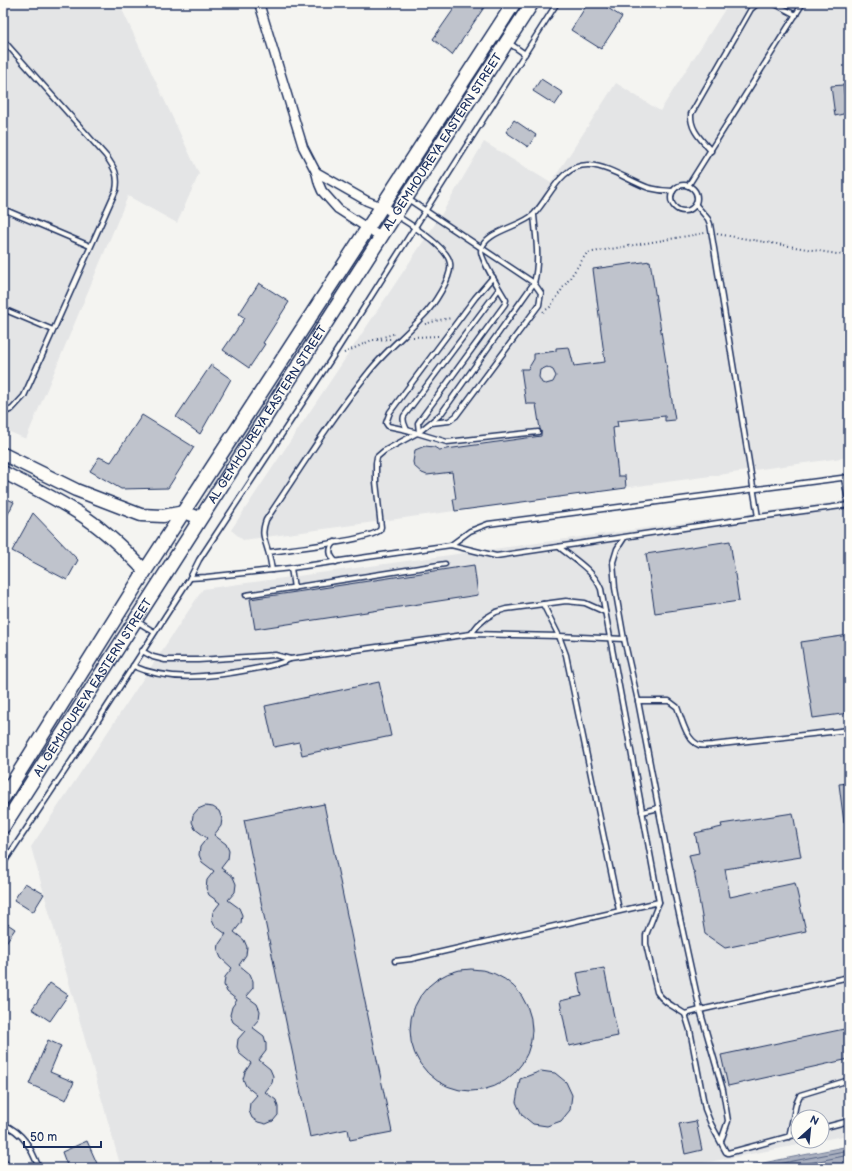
<svg xmlns="http://www.w3.org/2000/svg" width="852" height="1171" viewBox="0 0 852 1171" font-family="'Balsamiq Sans',sans-serif">
	<rect width="100%" height="100%" fill="#f4f4f1"/>
	<filter id="ink" filterUnits="userSpaceOnUse"><feTurbulence type="fractalNoise" baseFrequency=".025" numOctaves="2"/><feDisplacementMap in="SourceGraphic" scale="8" xChannelSelector="R" yChannelSelector="G"/><feConvolveMatrix kernelMatrix="1 2 1 2 8 2 1 2 1" color-interpolation-filters="sRGB"/></filter>
	<g filter="url(#ink)">
		<!-- built -->
		<g fill="#e4e5e6">
			<polygon points="3,3 119,3 199,174 177,223 128,196 26,439 3,429"/>
			<polygon points="729,3 849,3 849,457 243,540 231,530 441,215 484,142 551,183 616,83 660,111"/>
			<polygon points="849,500 849,1135 822,1140 822,1117 798,1117 798,1141 819,1141 678,1168 121,1168 31,847 203,589"/>
		</g>
		<!-- water -->
		<polygon fill="#aab0bf" stroke="#717c98" points="849,1146 849,1168 738,1168"/>
		<g fill="none" stroke-linecap="round" stroke-linejoin="round">
			<!-- shore -->
			<g stroke="#546385" stroke-width="1">
				<polyline points="758,1168 849,1150"/>
				<polyline points="784,1168 849,1155"/>
			</g>
		</g>
		<!-- building -->
		<g fill="#bfc3cc" stroke="#1b2f5e" fill-rule="evenodd">
			<polygon points="458,3 487,3 452,55 433,39"/>
			<polygon points="588,3 600,3 622,17 601,49 571,30"/>
			<polygon points="541,79 563,93 555,105 533,91"/>
			<polygon points="843,85 847,113 835,116 831,86"/>
			<polygon points="514,120 536,135 528,147 506,132"/>
			<path d="M650,261L675,420L665,421V416L617,421L618,427L613,428L618,476H625L626,488L455,511L453,499H456L452,472L427,475L422,473L414,466L413,462L415,450L425,446L434,447L439,450L541,436V431L540,429L536,404H526L521,369H528L534,359V354L556,351V348L569,347L574,366L605,362L593,269ZM547,367L553,370L556,376L553,382L546,384L542,383L539,377L540,370Z"/>
			<polygon points="259,283 289,302 263,343 265,344 249,368 223,350 245,318 239,314"/>
			<polygon points="211,365 231,379 200,434 176,417"/>
			<polygon points="142,415 194,447 168,488 121,489 90,471 99,457 111,462"/>
			<polygon points="3,497 14,502 3,524"/>
			<polygon points="33,513 78,560 67,580 12,551"/>
			<polygon points="730,541 739,601 655,613 646,554"/>
			<polygon points="474,565 478,595 255,629 250,599"/>
			<polygon points="849,635 849,713 813,718 801,642"/>
			<polygon points="379,682 391,736 302,755 299,742 274,747 265,706"/>
			<polygon points="849,783 849,823 844,823 839,784"/>
			<polygon points="324,804 392,1132 350,1140 348,1129 310,1137 244,820"/>
			<polygon points="205,806 213,807 219,811 222,819 221,826 214,835 226,844 229,851 228,859 221,868 233,877 236,884 235,892 228,900 239,908 242,915 241,923 234,932 244,940 247,947 246,955 239,965 250,974 253,981 253,988 246,996 257,1004 260,1011 259,1019 252,1027 264,1036 266,1043 266,1051 259,1060 270,1069 273,1076 272,1083 265,1092 276,1100 278,1107 278,1115 273,1121 266,1124 258,1122 252,1118 249,1111 250,1103 257,1095 246,1086 243,1079 245,1072 251,1063 240,1054 237,1047 238,1039 245,1031 233,1022 230,1015 232,1007 237,1000 227,992 224,985 225,977 232,968 221,958 218,951 219,944 226,934 215,926 212,919 213,912 220,903 209,895 206,888 207,880 214,871 202,862 199,855 200,847 207,838 195,829 192,822 193,815 198,809"/>
			<polygon points="793,813 801,857 725,869 730,897 795,883 806,931 725,948 705,934 694,871 693,871 689,855 699,853 695,833 722,827 721,824"/>
			<polygon points="25,883 44,894 33,912 14,900"/>
			<polygon points="3,921 15,929 3,947"/>
			<polygon points="604,968 618,1036 569,1046 560,1001 582,996 577,973"/>
			<circle cx="471" cy="1030" r="61"/>
			<polygon points="50,983 68,995 50,1021 32,1009"/>
			<polygon points="849,1028 849,1059 728,1086 721,1055"/>
			<polygon points="48,1040 61,1046 50,1072 74,1082 66,1100 29,1084"/>
			<polygon points="541,1071 555,1073 566,1082 572,1095 570,1110 561,1121 547,1126 533,1124 522,1115 516,1102 520,1079"/>
			<polygon points="696,1121 702,1150 685,1154 679,1124"/>
			<polygon points="87,1141 99,1168 68,1168 62,1152"/>
		</g>
		<g fill="none" stroke-linecap="round" stroke-linejoin="round">
			<!-- service casing -->
			<g stroke="#1b2f5e" stroke-width="7">
				<g id="service">
					<polyline points="773,3 796,15"/>
					<path d="M3,40L106,156C114,167 119,175 116,190L24,396L12,409L3,413"/>
					<polyline points="509,43 525,54"/>
					<path d="M711,151C701,139 690,130 691,114L751,9L758,3"/>
					<circle cx="684" cy="198" r="13"/>
					<polyline points="688,186 803,3"/>
					<polyline points="408,199 534,283 541,293 539,305 456,416 449,421 431,423"/>
					<polyline points="696,205 708,219 710,224 758,517"/>
					<polyline points="3,209 90,246"/>
					<path d="M499,289L404,416C402,422 405,425 407,430L447,442L538,432"/>
					<polyline points="3,309 53,330"/>
					<polyline points="407,430 388,426 386,423 390,412 475,298 493,277"/>
					<path d="M419,432L418,423L420,420L505,304L506,300C501,292 481,259 481,251C483,231 522,227 534,214C550,197 561,164 589,165C611,167 629,181 649,188C657,190 665,191 673,191"/>
					<polyline points="844,478 849,507"/>
					<polyline points="624,538 617,549 613,562 615,588 624,639 638,701 676,900 700,1010 723,1090 728,1121 721,1141"/>
					<path d="M335,542C328,549 329,555 336,562"/>
					<polyline points="451,545 470,531 488,524 849,477"/>
					<path d="M559,547C575,560 593,570 601,589L659,902L646,935V944L657,992C664,1003 675,1007 685,1014L690,1030L705,1109L711,1124L726,1152L728,1153L798,1134"/>
					<path d="M269,552C289,549 368,541 380,530L381,527L376,482V463L377,457L384,451L419,432L441,414L534,283C540,260 536,238 534,215"/>
					<polyline points="291,568 294,588"/>
					<path d="M272,570C271,564 270,557 268,551C264,537 261,534 266,520C299,471 331,419 368,373C384,352 405,336 423,316C432,307 453,277 450,263C448,248 410,224 397,216"/>
					<polyline points="190,578 206,577 291,568 451,545 496,556 758,517 849,505"/>
					<polyline points="246,595 445,564"/>
					<polyline points="543,604 559,636 566,655 619,910"/>
					<polyline points="138,622 154,632"/>
					<polyline points="471,634 478,625 486,618 496,612 506,609 566,601 585,603 605,612"/>
					<polyline points="142,651 153,657 165,660 198,660 275,655 290,659"/>
					<path d="M133,666C168,682 211,677 248,670C263,667 276,666 290,659L471,634L559,636L624,639"/>
					<path d="M638,701H669L677,707C682,719 686,740 699,745C703,746 708,745 712,745L849,730"/>
					<polyline points="642,812 659,808"/>
					<polyline points="3,864 88,736 190,578 199,560 332,358 557,3"/>
					<polyline points="395,961 411,959 659,902"/>
					<polyline points="685,1014 700,1010 849,977"/>
					<path d="M3,1124C24,1133 31,1148 39,1168"/>
					<polyline points="822,1128 849,1121"/>
					<polyline points="789,1137 796,1104 800,1095 849,1080"/>
					<polyline points="3,1160 9,1168"/>
				</g>
			</g>
			<!-- minor casing -->
			<g stroke="#1b2f5e" stroke-width="11">
				<g id="minor">
					<polyline points="259,3 303,147 316,172 319,184 322,191 338,209 381,237"/>
					<polyline points="316,172 367,201 387,209 395,215"/>
				</g>
			</g>
			<!-- secondary casing -->
			<g stroke="#1b2f5e" stroke-width="15">
				<g id="secondary">
					<polyline points="3,454 76,490 141,515 163,516 184,512 200,518"/>
					<path d="M3,472C31,487 60,500 86,518C108,533 127,552 145,571"/>
				</g>
			</g>
			<!-- primary casing -->
			<g stroke="#1b2f5e" stroke-width="16">
				<g id="primary">
					<polyline points="3,798 145,571 514,3"/>
					<path id="s1" d="M3,827L395,215L532,3"/>
				</g>
			</g>
			<!-- path -->
			<g stroke="#1b2f5e" stroke-width="2" stroke-dasharray="1 3" stroke-linecap="butt">
				<polyline points="717,234 849,256"/>
				<polyline points="543,312 550,307 587,253 705,233"/>
				<polyline points="425,324 439,320 452,318"/>
				<polyline points="413,337 439,336"/>
				<polyline points="377,339 396,333"/>
				<polyline points="344,353 372,340 391,339"/>
			</g>
			<!-- service -->
			<use href="#service" stroke="#fdfcf7" stroke-width="4"/>
			<!-- minor -->
			<use href="#minor" stroke="#fdfcf7" stroke-width="8"/>
			<!-- secondary -->
			<use href="#secondary" stroke="#fdfcf7" stroke-width="12"/>
			<!-- primary -->
			<use href="#primary" stroke="#fdfcf7" stroke-width="13"/>
		</g>
	</g>
	<g text-anchor="middle" dominant-baseline="central" stroke-width="3.5" stroke-linejoin="round" paint-order="stroke">
		<!-- street labels -->
		<g font-size="12" fill="#1b2f5e" stroke="#fdfcf7">
			<text stroke="none"><textPath href="#s1" startOffset="814">AL GEMHOUREYA EASTERN STREET</textPath></text>
			<text stroke="none"><textPath href="#s1" startOffset="490">AL GEMHOUREYA EASTERN STREET</textPath></text>
			<text stroke="none"><textPath href="#s1" startOffset="166">AL GEMHOUREYA EASTERN STREET</textPath></text>
		</g>
	</g>
	<!-- margin -->
	<rect width="852" height="1171" fill="none" stroke="#fdfcf7" stroke-width="16"/>
	<rect x="8" y="8" width="836" height="1155" fill="none" stroke="#1b2f5e" stroke-width="1.5" filter="url(#ink)"/>
	<!-- north arrow -->
	<g transform="translate(810 1129) rotate(27)"><circle r="19" fill="#fdfcf7" stroke="#a3aaba"/>
	<path d="M0-3L7 15L0 10L-7 15Z" fill="#1b2f5e"/>
	<text y="-6" font-size="11" font-weight="bold" text-anchor="middle" fill="#1b2f5e">N</text>
	</g>
	<!-- scale -->
	<path d="M24 1141v6h77v-6" fill="none" stroke="#1b2f5e" stroke-width="2"/>
	<text x="30" y="1141" font-size="12" fill="#1b2f5e" stroke="#fdfcf7" stroke-width="3" paint-order="stroke">50 m</text>
</svg>
